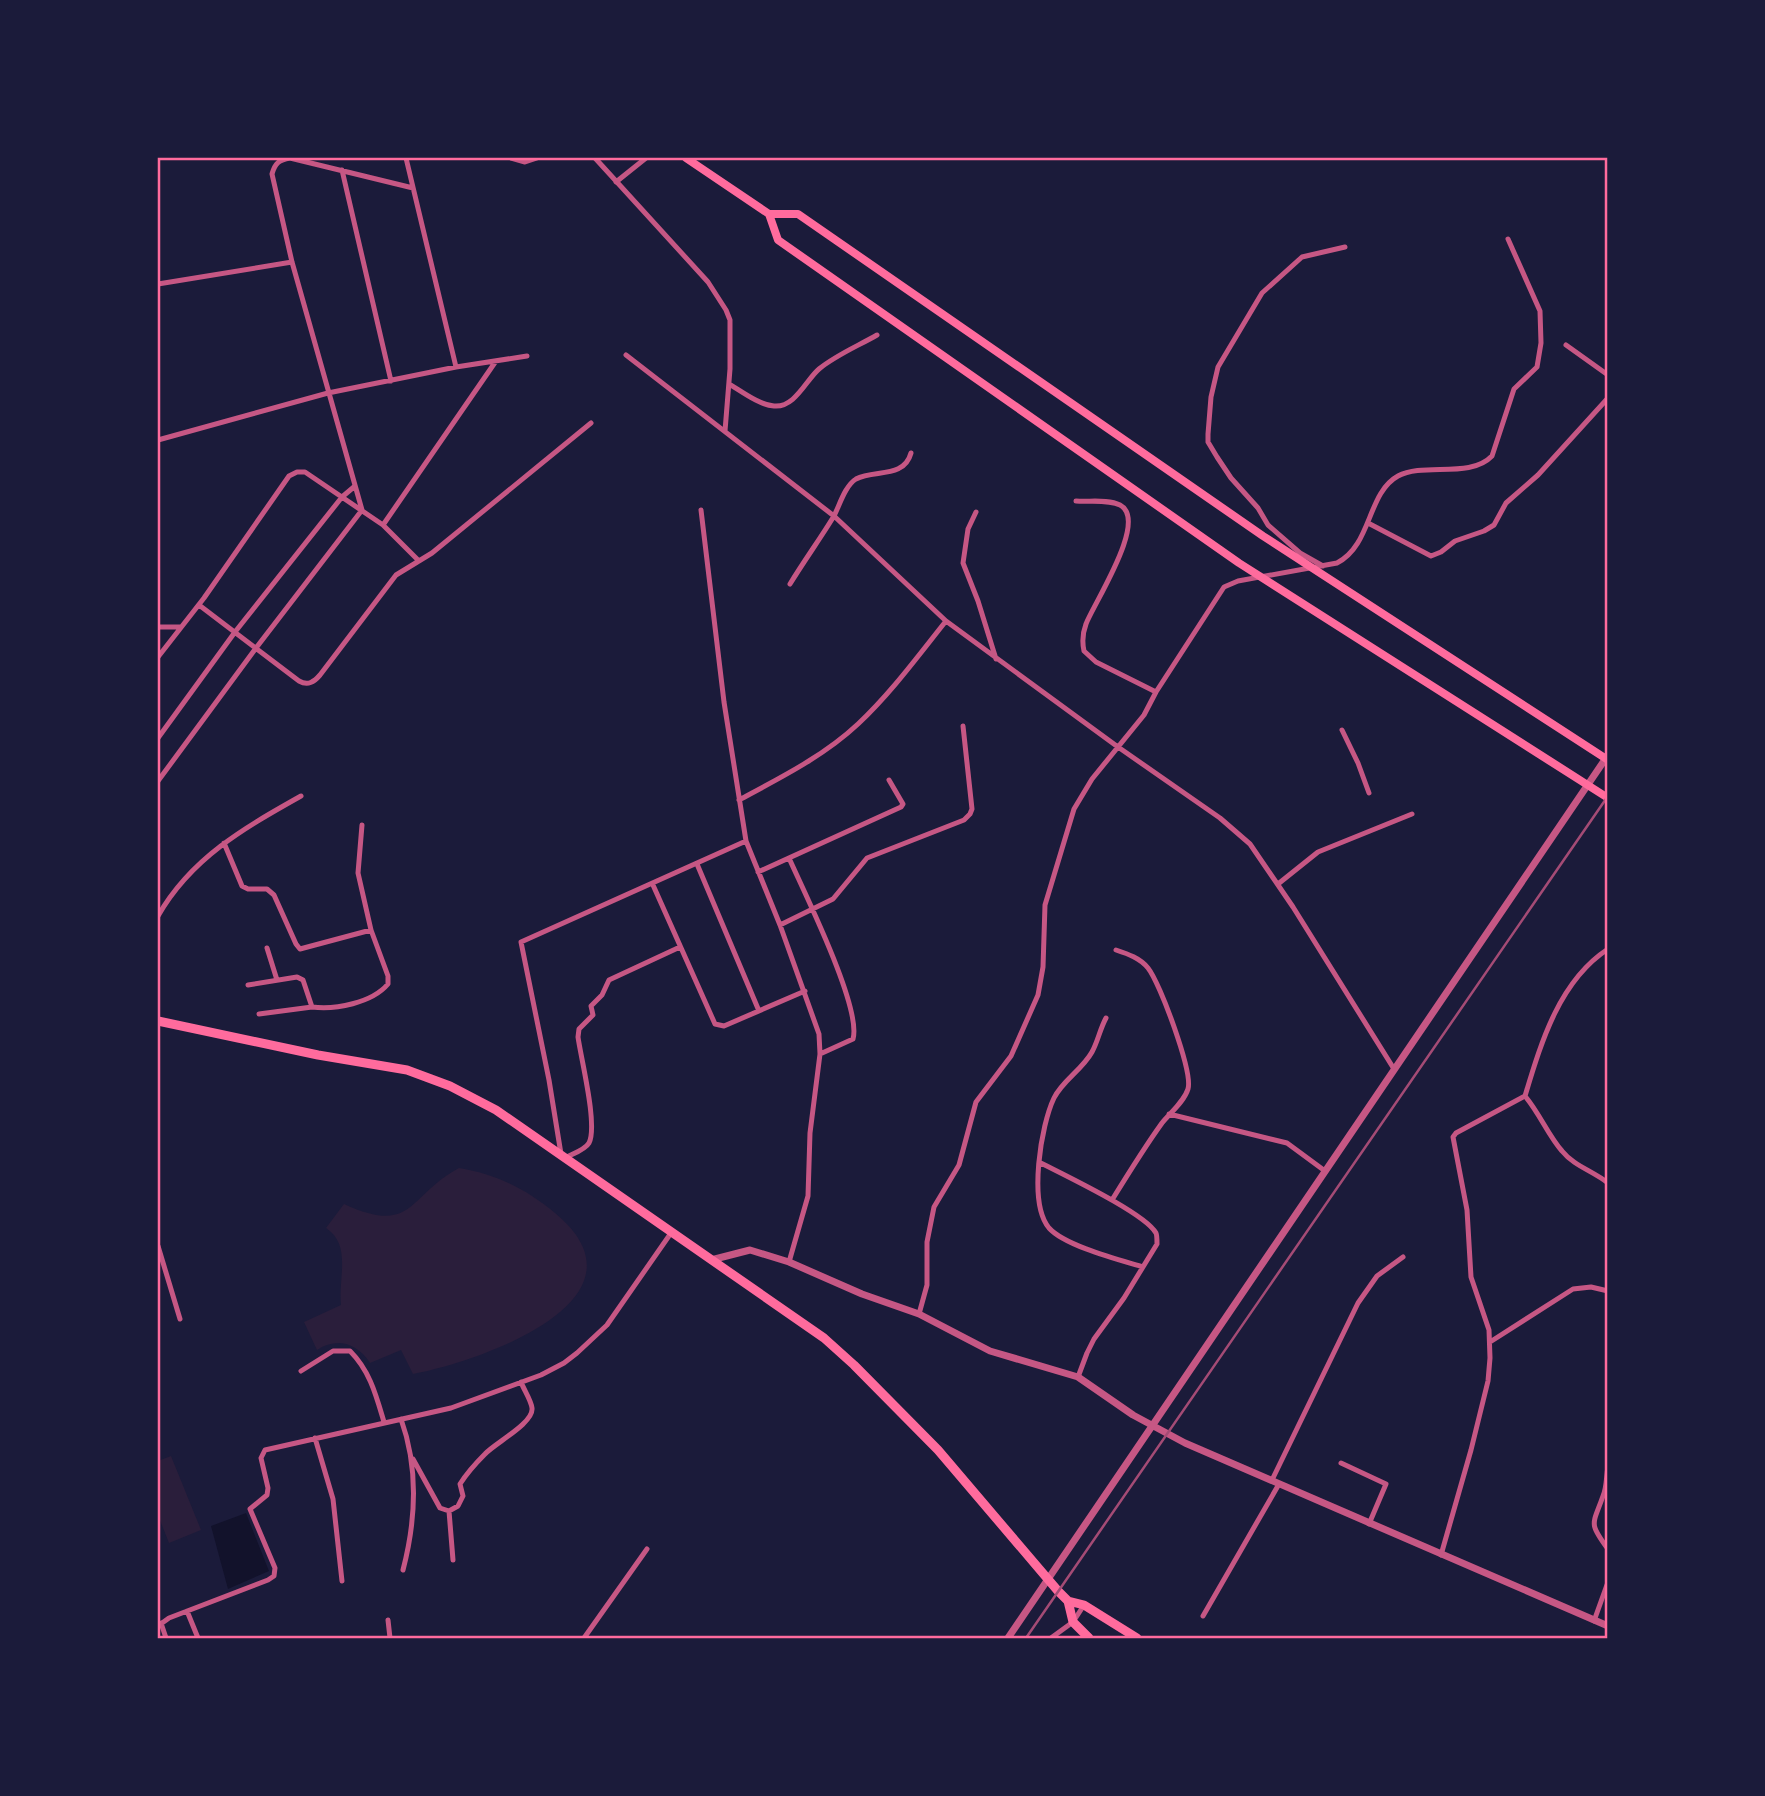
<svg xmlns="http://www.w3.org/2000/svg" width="1765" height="1796" font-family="Raleway,sans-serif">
  <rect width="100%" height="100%" fill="#1b1b3a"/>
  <path fill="#2a1e3b" d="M459 1168C496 1174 526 1189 555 1213 660 1300 477 1362 413 1374L401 1350 370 1363C357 1343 337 1337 317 1350L304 1322 341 1305C338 1278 352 1245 326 1228L344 1204C414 1236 407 1196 459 1168Z
    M171 1456 201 1530 169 1543 158 1515V1461Z"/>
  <path fill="#12122b" d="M246 1513 269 1571 228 1589 211 1526Z"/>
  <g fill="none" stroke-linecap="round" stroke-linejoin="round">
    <path stroke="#c65784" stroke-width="5" d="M406 158 456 367
      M511 158 525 162 537 158
      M595 158 708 282 726 310 730 320V369L725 431
      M342 170 391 381
      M616 182 646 158
      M158 284 292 262
      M1566 345 1608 375
      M626 355 834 516 946 621 1118 747 1220 818 1250 844 1293 907 1394 1069
      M729 384C741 391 759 405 774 406 795 408 806 380 819 369 836 355 858 346 877 335
      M158 440 328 393 456 367 527 356
      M1076 501C1090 502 1108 499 1120 505 1149 520 1094 603 1086 624 1083 632 1082 642 1084 651L1096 662 1156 692
      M362 510 292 262 272 174C275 163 279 160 290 158L413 188
      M701 510 724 702 746 841 780 925 819 1034 820 1054 810 1133 808 1196 789 1262
      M976 512 968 529 963 563 978 601 996 659
      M1368 523 1431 556 1441 552 1455 541 1484 531 1494 525 1506 503 1538 475 1608 398
      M383 525 496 361
      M1323 566 1300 553 1268 525 1258 508 1231 478 1217 457 1208 442V434L1211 397 1218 367 1262 293 1302 257 1345 247
      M790 584C804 561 820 539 834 516 840 504 845 486 856 479 874 469 904 479 911 453
      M199 605 299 681C308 686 314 682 320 675L396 575 432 553 591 423
      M158 627H181
      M158 657 204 598 289 476 297 472H305L383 525 419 561
      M1342 730 1358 763 1369 793
      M158 738 235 632 342 497 355 486
      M158 781 256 648 362 510
      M739 800C780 778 824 756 858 724 891 693 918 656 946 621
      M224 843 242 886 248 889H267L274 895 296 944 300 949 371 930
      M789 858C804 892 862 1008 853 1039L820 1054
      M697 864 759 1011
      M758 872 901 807 903 804 889 780
      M1278 884 1318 852 1412 814
      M653 885 715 1024 724 1026 805 991
      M158 916C191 858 244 828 301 796
      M780 925 833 899 867 858 964 820 970 814 972 809 963 726
      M267 948 277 980
      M248 985 297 977 303 980 312 1007C335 1010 372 1003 388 984V976L371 930 358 873 362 825
      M259 1014 312 1007
      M1106 1018C1100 1029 1098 1041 1092 1052 1082 1070 1063 1080 1054 1098 1041 1125 1028 1203 1049 1228 1065 1246 1120 1260 1143 1267
      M1525 1096C1540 1114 1548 1135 1562 1151 1574 1166 1593 1171 1608 1183
      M1169 1114 1287 1143 1325 1171
      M561 1154 549 1080 521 942 746 841
      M565 1158C572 1154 585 1150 589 1143 598 1125 581 1059 578 1037L579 1029 593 1015 591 1006 602 995 609 980 680 947
      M1039 1162C1062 1174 1145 1213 1156 1233 1157 1235 1157 1241 1157 1244L1124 1298 1094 1339 1087 1353 1078 1377
      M1112 1200C1128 1174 1144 1148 1162 1123 1170 1113 1184 1102 1188 1089 1193 1072 1160 983 1148 968 1140 958 1128 954 1116 950
      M158 1246 180 1319
      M919 1314 927 1285V1242L934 1207 959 1165 976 1102 1011 1056 1038 995 1043 967 1045 905 1074 809 1092 779 1144 715 1156 692 1224 587 1238 581 1337 563C1372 545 1367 493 1398 476 1424 462 1470 479 1492 456L1514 389 1537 367 1541 343 1540 311 1508 239
      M1490 1342 1573 1289 1591 1287 1608 1291
      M301 1371 333 1351H350C370 1371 376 1395 384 1422
      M401 1419C419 1469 416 1520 403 1570
      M315 1438 333 1499 342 1581
      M413 1459 440 1508 449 1511 458 1506 463 1496 460 1484C467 1473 476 1463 485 1454 495 1443 534 1423 532 1408 531 1400 524 1390 521 1382
      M1341 1463 1386 1484 1369 1524
      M1608 1467C1606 1477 1607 1487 1603 1496 1593 1525 1588 1522 1608 1549
      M1272 1480 1358 1303 1377 1276 1403 1257
      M449 1511 453 1560
      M1441 1555 1471 1450 1488 1381 1490 1358 1489 1330 1471 1277 1467 1210 1453 1137 1456 1133 1525 1096C1541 1043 1559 981 1608 949
      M187 1611 198 1638
      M1203 1616 1279 1484
      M388 1620 390 1638
      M1594 1621 1608 1582
      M161 1623 166 1638
      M158 1626 169 1618 268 1580 274 1576 275 1568 250 1509 267 1495 268 1488 261 1458 265 1450 451 1408 541 1375 564 1363 577 1353 607 1325 671 1233
      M584 1638 647 1549
      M1051 1638 1073 1622 1084 1605"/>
    <path stroke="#c65784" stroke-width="7" d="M711 1260 750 1250 789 1262 862 1294 919 1314 990 1351 1078 1377 1133 1415 1185 1443 1608 1626
      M1008 1638 1608 755"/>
    <path stroke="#ff6b9d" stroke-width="8" d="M686 158 769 214H798L1263 536 1608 760
      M769 214 778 240 1239 563 1608 798"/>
    <path stroke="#ff6b9d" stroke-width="9" d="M158 1021 318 1055 407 1070 450 1086 496 1110 824 1338 854 1365 938 1450 1058 1591 1068 1601 1084 1605 1137 1638
      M1068 1601 1073 1622 1089 1638"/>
    <path stroke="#a44b75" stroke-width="2.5" d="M1026 1638 1608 796"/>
  </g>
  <rect width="1765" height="1796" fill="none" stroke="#1b1b3a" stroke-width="318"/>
  <rect x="159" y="159" width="1447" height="1478" fill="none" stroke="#ff6b9d" stroke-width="2.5"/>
</svg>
